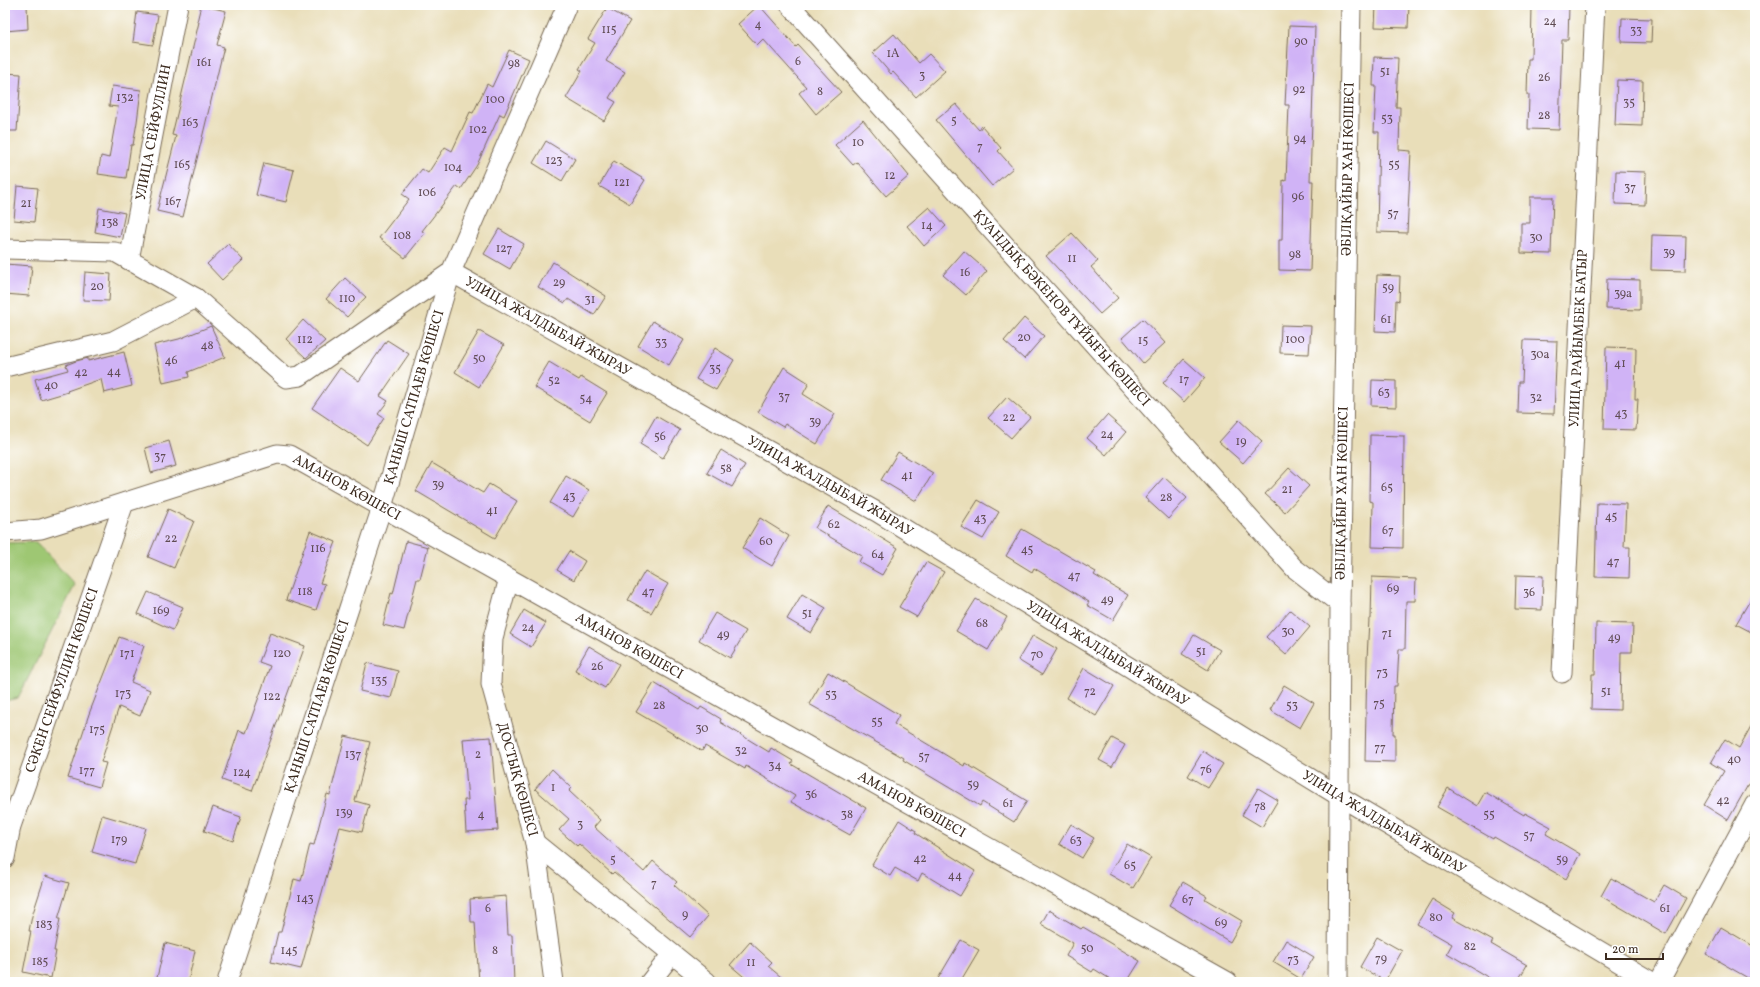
<svg xmlns="http://www.w3.org/2000/svg" width="1760" height="987" font-family="Vollkorn,serif">
  <rect width="100%" height="100%" fill="#fff"/>
  <filter id="ink" filterUnits="userSpaceOnUse"><feTurbulence type="fractalNoise" baseFrequency=".025" numOctaves="2"/><feDisplacementMap in="SourceGraphic" scale="8" xChannelSelector="R" yChannelSelector="G"/><feConvolveMatrix kernelMatrix="1 2 1 2 8 2 1 2 1" color-interpolation-filters="sRGB"/></filter>
  <filter id="wash" filterUnits="userSpaceOnUse"><feTurbulence type="fractalNoise" baseFrequency=".012" numOctaves="4" result="noise"/><feDisplacementMap in="SourceGraphic" scale="16" xChannelSelector="R" yChannelSelector="G"/><feGaussianBlur stdDeviation="0.9" result="paint"/><feColorMatrix in="noise" values="0 0 0 0 0 0 0 0 0 0 0 0 0 0 0 0 0 1.4 0 .05"/><feComposite in="paint" operator="in"/></filter>
  <g filter="url(#wash)">
    <rect width="100%" height="100%" fill="#e9deb9"/>
    <path fill="#9ec773" stroke="#6c7848" d="M36 542 75 585 18 698 5 701V543Z"/>
    <g id="blocks">
      <path fill="#d0b3f6" d="M5 5H27L28 29 5 31Z
        M201 5 226 11 217 45 224 47 183 217 157 211 176 136 172 135 199 22H197Z
        M759 5 796 47 798 45 841 92 816 114 799 93 806 87 763 39 757 45 738 24Z
        M1376 5H1409L1408 28 1375 27Z
        M1532 5 1569 6 1568 40H1562L1559 130 1528 129 1529 95H1527L1528 59H1531Z
        M607 8 630 21 606 61 625 72 609 98 616 102 604 121 566 98 582 71 579 69 595 43 588 39Z
        M137 12 158 15 153 45 133 42Z
        M1622 18 1652 19 1651 43 1621 42Z
        M1289 26 1315 27 1310 181H1313L1310 271 1279 270V240H1282L1283 180 1286 181 1289 105H1285Z
        M894 34 919 63 929 54 945 71 916 97 893 72 891 74 873 53Z
        M509 50 529 59 504 116 500 114 477 165 461 189 457 186 422 231 425 233 405 258 379 238 409 199 402 194 422 169 428 173 445 147 452 151 470 112 473 113 487 84 492 87Z
        M1374 57 1398 58 1396 107H1400L1399 150 1411 151 1407 233 1377 232 1379 132H1374L1376 86H1373Z
        M5 73 21 74 17 131H5Z
        M1617 80 1643 81 1642 126 1615 125Z
        M112 86 141 90 137 122 133 145H131L126 178 98 174 101 156 109 158 118 107 109 106Z
        M956 104 979 130 982 126 1001 148 998 151 1013 168 992 186 936 120Z
        M863 120 909 176 886 196 857 162 853 165 835 145Z
        M546 141 575 159 562 181 533 163Z
        M614 161 645 180 630 204 599 186Z
        M264 163 294 170 286 202 256 195Z
        M1616 171 1646 172 1645 205 1615 204Z
        M17 186 38 188 34 222 14 220Z
        M1530 197H1553L1551 254 1521 253V223H1530Z
        M929 207 946 226 924 246 907 226Z
        M99 208 125 213 120 237 95 232Z
        M499 229 524 244 510 269 484 254Z
        M1072 233 1098 261 1091 267 1118 298 1100 314 1046 256Z
        M1652 235 1686 236 1685 271 1651 270Z
        M228 244 243 260 222 280 207 264Z
        M964 251 987 271 966 295 943 275Z
        M553 262 606 296 594 315 568 299 565 303 538 287Z
        M5 264 32 266 29 296 5 294Z
        M85 272 111 274 109 301 83 300Z
        M1377 275 1400 276 1399 301 1396 300 1395 332 1375 331Z
        M345 278 366 297 347 317 326 299Z
        M1607 279 1640 280V310L1606 309Z
        M1024 318 1044 336 1024 359 1004 341Z
        M1143 319 1165 343 1143 363 1122 338Z
        M303 320 325 341 306 358 286 339Z
        M653 321 684 340 669 365 638 346Z
        M1281 325 1311 326 1309 354 1280 353Z
        M211 326 225 357 188 372 189 377 163 383 154 345 179 339Z
        M479 331 504 345 479 387 455 372Z
        M387 340 409 354 380 396 388 401 378 414 384 418 367 445 312 408 340 368 359 381Z
        M1524 340 1557 341 1554 414 1518 413 1519 382H1522Z
        M1606 347 1636 348 1635 399H1638L1636 430 1604 429Z
        M715 348 734 360 716 390 696 379Z
        M124 352 132 386 104 393 101 379 67 391 68 392 41 400 35 379 68 370 66 365 76 361 88 358V361Z
        M1184 359 1205 378 1184 402 1163 383Z
        M549 362 579 380 581 377 607 393 590 421 534 387Z
        M784 367 809 383 803 394 835 414 817 444 785 424 783 427 758 412Z
        M1372 380 1396 381V407L1371 406Z
        M1007 397 1030 417 1011 438 988 418Z
        M1107 415 1126 432 1106 455 1087 438Z
        M656 416 680 430 663 458 640 444Z
        M1239 420 1262 441 1243 463 1219 442Z
        M1370 435 1404 436 1403 548 1372 547 1373 502 1369 501Z
        M169 441 176 466 151 473 145 448Z
        M721 450 745 465 732 487 707 473Z
        M898 452 933 473 916 501 881 480Z
        M432 463 483 493 489 484 517 501 495 538 416 491Z
        M1289 468 1309 486 1285 512 1265 494Z
        M566 476 589 490 573 517 550 503Z
        M1164 477 1187 498 1168 519 1145 498Z
        M978 500 999 512 983 539 961 527Z
        M1597 503 1626 504 1624 547H1630L1629 578 1595 577Z
        M828 506 898 548 882 575 859 562 862 556 815 528Z
        M168 509 194 521 174 568 148 557Z
        M760 518 789 536 772 566 742 548Z
        M1022 529 1096 572 1094 575 1128 595 1113 620 1087 605 1089 602 1034 568 1032 572 1006 556Z
        M310 531 336 542 320 583 325 584 316 610 286 600Z
        M406 541 428 547 420 579H417L404 630 383 625 391 593 393 594Z
        M569 551 585 561 574 580 557 570Z
        M926 562 944 572 917 617 899 607Z
        M645 571 668 584 651 613 628 600Z
        M1516 575 1543 576 1542 610 1515 609Z
        M1372 577 1416 579 1415 601H1406L1405 649H1399L1397 686H1394L1393 734H1395V762L1365 761 1367 659 1369 619H1371Z
        M148 592 183 607 173 630 138 614Z
        M1755 592V634L1736 624Z
        M802 594 826 608 811 633 787 619Z
        M976 599 1007 617 988 650 956 631Z
        M524 610 546 623 531 647 510 634Z
        M1290 610 1310 627 1286 655 1266 637Z
        M715 613 746 631 730 658 699 640Z
        M1596 623 1633 624 1632 652H1621L1620 710 1591 709 1592 674H1595Z
        M270 633 305 646 252 791 222 780 239 730 246 733 270 666 259 662Z
        M1033 635 1057 649 1042 675 1018 660Z
        M1194 635 1220 650 1208 670 1182 654Z
        M119 637 144 646 131 682 150 690 140 716 119 707 101 762 106 763 99 787 68 778 89 714Z
        M589 646 619 664 605 688 575 670Z
        M367 663 398 671 391 698 360 691Z
        M1084 668 1114 686 1096 716 1067 698Z
        M828 672 899 715 894 724 964 766 965 763 1027 801 1014 822 982 802 980 806 903 760 904 758 809 704Z
        M654 683 699 710 701 707 721 719 720 722 769 752 771 748 793 761 791 764 866 808 850 835 791 802 795 796 746 766 745 769 705 746 702 751 636 712Z
        M1284 685 1314 703 1300 728 1270 710Z
        M1755 719V776L1749 785H1748L1728 820 1704 805 1724 771 1711 763 1725 739 1739 748Z
        M345 736 370 742 355 801 369 805 362 832 340 827 301 969 271 962 278 932H281L294 879 301 881 310 844 314 845 327 794 330 795Z
        M491 737 498 830 466 832 464 800H468L463 739Z
        M1112 738 1125 745 1112 767 1099 760Z
        M1203 751 1223 764 1208 788 1188 776Z
        M552 769 572 788 569 791 600 820 594 827 644 872 653 861 677 882 674 885 708 916 690 937 614 872 612 874 579 844 577 846 559 830 569 819 535 789Z
        M1258 788 1278 800 1262 827 1242 815Z
        M1448 788 1477 806 1485 792 1524 815 1525 813 1551 827 1546 834 1580 854 1566 879 1494 837 1493 839 1437 807Z
        M213 807 241 817 233 841 204 831Z
        M102 815 146 828 135 864 92 852Z
        M899 820 916 831 915 833 975 871 960 896 922 873 918 881 895 868 890 876 872 865Z
        M1071 824 1094 838 1082 858 1059 844Z
        M1127 844 1151 858 1133 888 1109 874Z
        M45 876 69 883 58 919H60L54 951H56L51 978 23 972 31 931H29L32 916Z
        M1611 878 1654 902 1664 885 1686 898 1666 934 1601 896Z
        M1183 882 1207 896 1205 899 1242 921 1230 942 1169 905Z
        M506 896 508 935H512L514 982H479L475 922H471L470 899Z
        M1432 899 1455 913 1452 918 1493 941 1491 944 1527 965 1517 982H1496L1447 953 1452 944 1417 924Z
        M1049 910 1081 929 1083 927 1140 961 1127 982H1115L1094 969 1092 972 1066 956 1073 943 1041 924Z
        M1721 927 1755 947V982L1706 954Z
        M1377 937 1402 951 1385 981 1360 967Z
        M961 940 979 950 960 982H936Z
        M1286 940 1314 957 1301 979 1273 962Z
        M750 942 772 962 768 966 787 982H750L730 965Z
        M165 943 195 951 188 982H156Z"/>
    </g>
  </g>
  <g filter="url(#ink)">
    <use href="#blocks" fill-opacity="0" stroke="#786954" stroke-width="1"/>
    <g fill="none" stroke-linecap="round" stroke-linejoin="round">
      <defs>
        <g id="minor">
          <path id="s1" d="M790 5 1294 568 1340 604"/>
          <path d="M5 249 115 252 196 298"/>
          <path id="s2" d="M129 260 178 5"/>
          <path id="s3" d="M5 367 113 341 196 298 286 378 300 376 451 272 877 512 1339 796 1652 982"/>
          <path id="s4" d="M5 532 41 529 277 454 289 455 1228 982"/>
          <path id="s5" d="M509 578 493 638 491 684 535 843 554 982"/>
          <path id="s6" d="M1562 673 1595 5"/>
          <path d="M535 843 707 982"/>
          <path id="s7" d="M5 858 11 826 124 503"/>
          <path id="s8" d="M227 982 382 507 451 272 567 5"/>
          <path d="M650 982 672 954"/>
          <path id="s9" d="M1338 982 1340 604 1351 5"/>
          <path d="M1659 982 1755 804"/>
        </g>
      </defs>
      <use href="#minor" stroke="#786954" stroke-width="21"/>
      <use href="#minor" stroke="#fff" stroke-width="19"/>
    </g>
  </g>
  <g text-anchor="middle" dominant-baseline="central" stroke-width="3" stroke-linejoin="round" paint-order="stroke">
    <g font-size="12" fill="#604c54">
      <text x="1550" y="22">24</text>
      <text x="758" y="25">4</text>
      <text x="609" y="30">115</text>
      <text x="1636" y="31">33</text>
      <text x="1301" y="42">90</text>
      <text x="893" y="54">1А</text>
      <text x="798" y="62">6</text>
      <text x="204" y="63">161</text>
      <text x="514" y="64">98</text>
      <text x="1385" y="72">51</text>
      <text x="922" y="76">3</text>
      <text x="1544" y="78">26</text>
      <text x="1299" y="90">92</text>
      <text x="820" y="92">8</text>
      <text x="125" y="98">132</text>
      <text x="495" y="100">100</text>
      <text x="1629" y="103">35</text>
      <text x="1544" y="116">28</text>
      <text x="1387" y="119">53</text>
      <text x="954" y="121">5</text>
      <text x="190" y="123">163</text>
      <text x="478" y="130">102</text>
      <text x="1300" y="139">94</text>
      <text x="858" y="143">10</text>
      <text x="980" y="147">7</text>
      <text x="554" y="161">123</text>
      <text x="182" y="165">165</text>
      <text x="1394" y="165">55</text>
      <text x="453" y="168">104</text>
      <text x="890" y="176">12</text>
      <text x="622" y="183">121</text>
      <text x="1630" y="188">37</text>
      <text x="427" y="193">106</text>
      <text x="1298" y="197">96</text>
      <text x="173" y="202">167</text>
      <text x="26" y="204">21</text>
      <text x="1393" y="214">57</text>
      <text x="110" y="223">138</text>
      <text x="927" y="226">14</text>
      <text x="402" y="236">108</text>
      <text x="1536" y="238">30</text>
      <text x="504" y="249">127</text>
      <text x="1669" y="253">39</text>
      <text x="1295" y="255">98</text>
      <text x="1072" y="259">11</text>
      <text x="965" y="273">16</text>
      <text x="559" y="283">29</text>
      <text x="97" y="287">20</text>
      <text x="1388" y="288">59</text>
      <text x="1623" y="294">39а</text>
      <text x="347" y="299">110</text>
      <text x="590" y="300">31</text>
      <text x="1386" y="320">61</text>
      <text x="1024" y="338">20</text>
      <text x="305" y="340">112</text>
      <text x="1295" y="340">100</text>
      <text x="1143" y="341">15</text>
      <text x="661" y="343">33</text>
      <text x="207" y="346">48</text>
      <text x="1540" y="355">30а</text>
      <text x="479" y="359">50</text>
      <text x="171" y="361">46</text>
      <text x="1620" y="364">41</text>
      <text x="715" y="369">35</text>
      <text x="114" y="372">44</text>
      <text x="81" y="373">42</text>
      <text x="1184" y="380">17</text>
      <text x="554" y="381">52</text>
      <text x="51" y="386">40</text>
      <text x="1384" y="393">63</text>
      <text x="784" y="397">37</text>
      <text x="1536" y="398">32</text>
      <text x="586" y="399">54</text>
      <text x="1621" y="414">43</text>
      <text x="1009" y="418">22</text>
      <text x="815" y="422">39</text>
      <text x="1107" y="435">24</text>
      <text x="660" y="437">56</text>
      <text x="1241" y="442">19</text>
      <text x="160" y="457">37</text>
      <text x="726" y="469">58</text>
      <text x="907" y="476">41</text>
      <text x="438" y="485">39</text>
      <text x="1387" y="488">65</text>
      <text x="1287" y="490">21</text>
      <text x="569" y="497">43</text>
      <text x="1166" y="498">28</text>
      <text x="492" y="511">41</text>
      <text x="1611" y="517">45</text>
      <text x="980" y="519">43</text>
      <text x="834" y="525">62</text>
      <text x="1388" y="531">67</text>
      <text x="171" y="539">22</text>
      <text x="766" y="542">60</text>
      <text x="318" y="549">116</text>
      <text x="1027" y="550">45</text>
      <text x="878" y="555">64</text>
      <text x="1613" y="562">47</text>
      <text x="1074" y="576">47</text>
      <text x="1393" y="589">69</text>
      <text x="305" y="592">118</text>
      <text x="648" y="592">47</text>
      <text x="1529" y="593">36</text>
      <text x="1107" y="600">49</text>
      <text x="161" y="611">169</text>
      <text x="807" y="614">51</text>
      <text x="982" y="624">68</text>
      <text x="528" y="628">24</text>
      <text x="1288" y="632">30</text>
      <text x="1387" y="634">71</text>
      <text x="723" y="635">49</text>
      <text x="1614" y="638">49</text>
      <text x="1201" y="652">51</text>
      <text x="127" y="654">171</text>
      <text x="282" y="654">120</text>
      <text x="1037" y="655">70</text>
      <text x="597" y="667">26</text>
      <text x="1382" y="673">73</text>
      <text x="379" y="681">135</text>
      <text x="1090" y="692">72</text>
      <text x="1606" y="692">51</text>
      <text x="123" y="694">173</text>
      <text x="831" y="695">53</text>
      <text x="272" y="697">122</text>
      <text x="1379" y="704">75</text>
      <text x="659" y="706">28</text>
      <text x="1292" y="706">53</text>
      <text x="877" y="722">55</text>
      <text x="702" y="729">30</text>
      <text x="97" y="730">175</text>
      <text x="1380" y="748">77</text>
      <text x="741" y="751">32</text>
      <text x="353" y="755">137</text>
      <text x="478" y="755">2</text>
      <text x="924" y="757">57</text>
      <text x="1734" y="760">40</text>
      <text x="775" y="766">34</text>
      <text x="1206" y="770">76</text>
      <text x="87" y="771">177</text>
      <text x="242" y="773">124</text>
      <text x="973" y="785">59</text>
      <text x="553" y="788">1</text>
      <text x="811" y="795">36</text>
      <text x="1723" y="801">42</text>
      <text x="1008" y="804">61</text>
      <text x="1260" y="807">78</text>
      <text x="344" y="813">139</text>
      <text x="481" y="815">4</text>
      <text x="847" y="815">38</text>
      <text x="1489" y="815">55</text>
      <text x="580" y="825">3</text>
      <text x="1529" y="836">57</text>
      <text x="119" y="840">179</text>
      <text x="1076" y="841">63</text>
      <text x="920" y="859">42</text>
      <text x="613" y="860">5</text>
      <text x="1562" y="860">59</text>
      <text x="1130" y="866">65</text>
      <text x="955" y="876">44</text>
      <text x="654" y="884">7</text>
      <text x="305" y="899">143</text>
      <text x="1188" y="900">67</text>
      <text x="488" y="909">6</text>
      <text x="1665" y="909">61</text>
      <text x="685" y="915">9</text>
      <text x="1436" y="918">80</text>
      <text x="1221" y="923">69</text>
      <text x="44" y="925">183</text>
      <text x="1470" y="947">82</text>
      <text x="1087" y="949">50</text>
      <text x="289" y="951">145</text>
      <text x="495" y="951">8</text>
      <text x="1381" y="959">79</text>
      <text x="1293" y="960">73</text>
      <text x="40" y="962">185</text>
      <text x="751" y="963">11</text>
    </g>
    <g font-size="14" fill="#3b2a1e" stroke="#fff">
      <text stroke="none"><textPath href="#s2" startOffset="130">УЛИЦА СЕЙФУЛЛИН</textPath></text>
      <text stroke="none"><textPath href="#s9" startOffset="813">ӘБІЛҚАЙЫР ХАН КӨШЕСІ</textPath></text>
      <text stroke="none"><textPath href="#s1" startOffset="407">ҚУАНДЫҚ БӘКЕНОВ ТҰЙЫҒЫ КӨШЕСІ</textPath></text>
      <text stroke="none"><textPath href="#s3" startOffset="634">УЛИЦА ЖАЛДЫБАЙ ЖЫРАУ</textPath></text>
      <text stroke="none"><textPath href="#s6" startOffset="335">УЛИЦА РАЙЫМБЕК БАТЫР</textPath></text>
      <text stroke="none"><textPath href="#s8" startOffset="614">ҚАНЫШ САТПАЕВ КӨШЕСІ</textPath></text>
      <text stroke="none"><textPath href="#s3" startOffset="958">УЛИЦА ЖАЛДЫБАЙ ЖЫРАУ</textPath></text>
      <text stroke="none"><textPath href="#s4" startOffset="362">АМАНОВ КӨШЕСІ</textPath></text>
      <text stroke="none"><textPath href="#s9" startOffset="489">ӘБІЛҚАЙЫР ХАН КӨШЕСІ</textPath></text>
      <text stroke="none"><textPath href="#s4" startOffset="686">АМАНОВ КӨШЕСІ</textPath></text>
      <text stroke="none"><textPath href="#s3" startOffset="1282">УЛИЦА ЖАЛДЫБАЙ ЖЫРАУ</textPath></text>
      <text stroke="none"><textPath href="#s7" startOffset="187">СӘКЕН СЕЙФУЛЛИН КӨШЕСІ</textPath></text>
      <text stroke="none"><textPath href="#s8" startOffset="290">ҚАНЫШ САТПАЕВ КӨШЕСІ</textPath></text>
      <text stroke="none"><textPath href="#s5" startOffset="207">ДОСТЫҚ КӨШЕСІ</textPath></text>
      <text stroke="none"><textPath href="#s4" startOffset="1010">АМАНОВ КӨШЕСІ</textPath></text>
      <text stroke="none"><textPath href="#s3" startOffset="1606">УЛИЦА ЖАЛДЫБАЙ ЖЫРАУ</textPath></text>
    </g>
  </g>
  <rect width="1760" height="987" fill="none" stroke="#fff" stroke-width="20"/>
  <path d="M1606 953v6h57v-6" fill="none" stroke="#3b2a1e" stroke-width="2"/>
  <text x="1612" y="953" font-size="12" fill="#3b2a1e" stroke="#ffffff" stroke-width="3" paint-order="stroke">20 m</text>
</svg>
